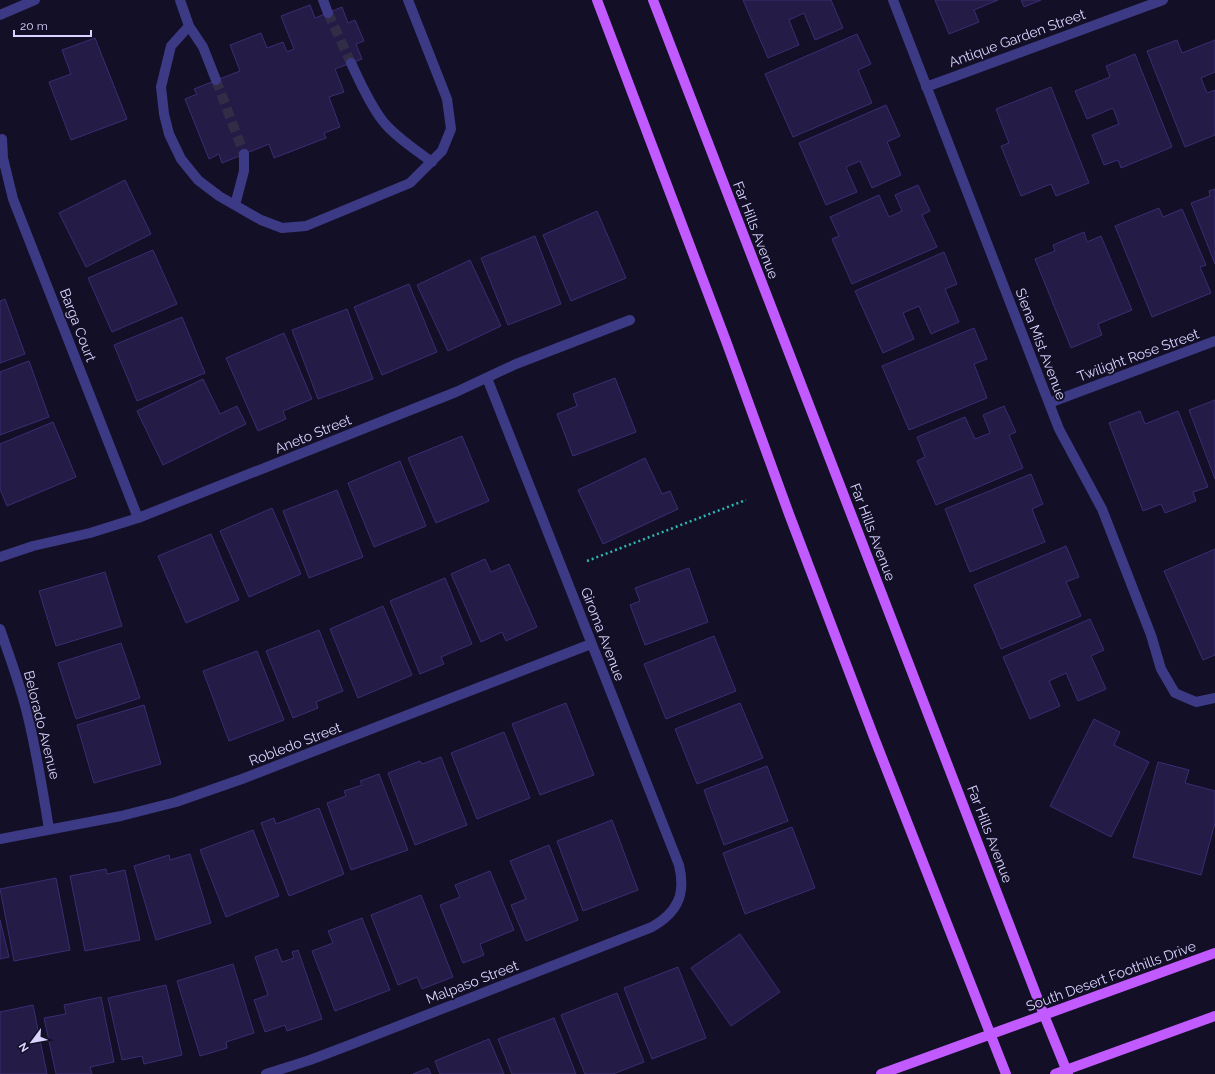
<svg xmlns="http://www.w3.org/2000/svg" width="1215" height="1074" font-family="Raleway,sans-serif">
  <rect width="100%" height="100%" fill="#130f26"/>
  <path fill="#241b47" stroke="#3b2d73" d="M743 0H831L843 28 815 40 804 13 789 20 799 45 768 58Z
    M935 0H998L974 10 979 22 949 34Z
    M1021 0H1041L1024 7Z
    M310 5 315 18 342 7 348 23 355 20 364 41 356 44 362 59 335 69 344 92 329 97 340 127 324 133 326 138 274 158 269 144 222 163 219 154 209 159 185 99 197 94 194 89 240 71 230 45 261 33 267 48 283 42 287 52 294 49 281 16Z
    M857 34 871 64 858 70 872 103 793 137 765 74Z
    M95 38 127 119 71 140 49 82 71 74 62 50Z
    M1177 40 1182 53 1215 40V72L1201 78 1207 93 1215 90V135L1185 147 1147 51Z
    M1135 54 1172 147 1121 168 1118 160 1104 165 1092 135 1119 124 1113 108 1087 119 1075 91 1110 77 1106 66Z
    M1051 87 1089 183 1056 196 1051 184 1021 196 1001 146 1009 143 996 109Z
    M886 105 900 136 887 142 901 175 872 188 860 161 846 167 857 192 826 205 799 143Z
    M125 180 151 234 86 267 59 213Z
    M918 185 930 211 922 215 937 247 852 284 832 239 839 236 830 217 879 195 889 217 902 211 895 195Z
    M1215 189V264L1191 203 1210 196 1209 191Z
    M1159 208 1163 217 1182 209 1206 265 1200 267 1211 293 1152 317 1115 226Z
    M597 211 626 278 571 301 543 235Z
    M1084 232 1087 242 1101 236 1132 310 1098 324 1102 335 1071 348 1035 259 1055 251 1053 245Z
    M535 236 561 304 508 325 481 258Z
    M153 250 177 304 112 332 88 278Z
    M944 252 957 284 945 289 959 322 931 334 919 306 903 313 914 339 883 353 855 291Z
    M470 260 501 326 448 351 417 285Z
    M409 284 437 352 382 375 354 307Z
    M5 299 25 354 0 363V301Z
    M347 309 373 379 318 399 292 330Z
    M182 317 205 373 137 401 114 345Z
    M974 328 987 359 974 364 987 398 909 430 882 366Z
    M284 333 312 399 283 411 286 419 258 431 226 358Z
    M29 361 49 417 0 435V372Z
    M615 378 636 432 573 456 557 414 577 406 573 394Z
    M203 379 220 414 237 406 246 424 163 465 137 411Z
    M1215 400V479L1189 410Z
    M1004 406 1016 432 1009 435 1023 468 936 505 917 461 925 457 917 437 965 417 975 439 990 433 983 415Z
    M1140 411 1145 424 1178 411 1208 487 1193 492 1196 501 1165 513 1161 504 1143 511 1109 423Z
    M53 422 76 477 7 506 0 489V444Z
    M462 436 489 501 436 523 408 458Z
    M645 458 662 494 670 491 678 509 603 544 578 490Z
    M400 461 426 526 374 547 348 483Z
    M1031 474 1043 504 1032 509 1045 542 970 572 945 509Z
    M337 490 363 557 309 578 283 511Z
    M272 508 301 574 249 597 220 531Z
    M211 534 239 600 186 623 158 556Z
    M1066 546 1079 577 1066 582 1081 616 1001 649 974 585Z
    M1215 549V655L1203 660 1164 571Z
    M485 559 491 572 509 564 537 627 506 641 502 632 481 642 451 574Z
    M689 568 708 622 645 645 630 605 640 601 635 588Z
    M105 572 122 626 56 646 39 591Z
    M445 578 472 644 441 657 444 664 420 674 390 601Z
    M383 606 412 675 358 698 330 629Z
    M1090 619 1104 650 1091 656 1106 689 1078 701 1066 673 1049 681 1060 706 1030 719 1003 657Z
    M319 630 343 691 316 702 318 708 293 718 266 651Z
    M714 636 736 691 666 719 644 664Z
    M121 643 140 698 76 719 58 663Z
    M257 651 284 720 229 741 203 671Z
    M566 703 594 775 540 795 512 724Z
    M740 703 763 758 697 784 675 729Z
    M144 705 161 764 94 783 77 725Z
    M1094 719 1120 732 1114 745 1149 762 1111 837 1050 806Z
    M504 732 530 798 477 819 451 753Z
    M441 757 467 825 415 845 388 773 420 761 422 764Z
    M1158 762 1189 770 1185 783 1215 791V823L1201 875 1133 857Z
    M767 766 788 821 724 845 704 790Z
    M379 774 408 850 351 870 327 803 346 796 344 791 362 785 360 781Z
    M319 808 344 874 289 896 261 823 274 818 276 824Z
    M612 820 638 890 583 911 557 841Z
    M792 827 815 888 745 914 723 853Z
    M253 830 279 896 226 917 200 850Z
    M549 845 578 920 526 941 511 905 526 899 510 861Z
    M190 854 211 923 156 940 134 866 169 855 170 860Z
    M106 869 107 874 125 870 140 940 85 951 70 876Z
    M490 871 514 930 480 944 484 955 463 963 440 905 460 897 455 885Z
    M56 878 70 950 14 961 0 889Z
    M421 895 453 977 422 989 417 977 398 985 371 915Z
    M362 918 390 990 335 1011 312 951 333 943 328 931Z
    M0 920 9 957 0 959Z
    M740 934 780 992 731 1026 691 968Z
    M277 949 282 962 294 958 292 952 298 950 322 1019 287 1031 285 1025 265 1032 254 1000 268 995 255 957Z
    M233 964 254 1033 226 1042 227 1048 200 1056 177 981Z
    M678 967 706 1038 652 1059 624 988Z
    M166 985 182 1055 144 1064 142 1056 122 1060 108 998Z
    M617 993 644 1062 613 1074H585L561 1015Z
    M101 997 114 1062 90 1067 92 1074H56L44 1018 66 1014 64 1005Z
    M33 1005 47 1074H0V1012Z
    M554 1018 576 1074H512L498 1039Z
    M489 1039 504 1074H440L435 1061Z
    M428 1068 431 1074H413Z"/>
  <g fill="none" stroke-linecap="round" stroke-linejoin="round">
    <path stroke="#312d47" stroke-width="10" stroke-dasharray="10 5" stroke-linecap="butt" d="M328 13 351 63
      M216 80 244 154"/>
    <path stroke="#2fb8b0" stroke-width="2.5" stroke-dasharray="2 3" stroke-linecap="butt" d="M587 561 746 500"/>
    <path stroke="#3d3a85" stroke-width="10" d="M180 0 189 26 171 46 161 87 164 114 169 134 181 159 198 180 219 196 261 220 282 228 306 226 410 183 442 151 451 129 447 99 408 0
      M323 0 328 13
      M893 0 1059 429 1102 509 1151 635 1161 669 1175 693 1196 702 1215 698
      M0 15 35 0
      M189 26 203 47 216 80
      M351 63C360 82 369 103 382 120 393 135 417 151 432 162
      M926 87 1163 0
      M2 139 3 158 13 199 138 518
      M235 205 244 171V154
      M1049 403 1215 341
      M0 557 33 546 90 533 138 518 456 392 516 364 630 320
      M0 629C10 658 21 687 28 717 37 754 43 792 49 829
      M0 839 121 816 176 802 242 779 591 644
      M266 1074 310 1060 347 1046 652 927C678 912 686 894 679 865L487 378"/>
    <path stroke="#c25bff" stroke-width="10" d="M597 0 726 341 789 514 875 740 1006 1074
      M653 0 1044 1015 1068 1074
      M881 1074 1215 953
      M1055 1074 1215 1016"/>
  </g>
  <g text-anchor="middle" dominant-baseline="central" stroke-width="4" stroke-linejoin="round" paint-order="stroke">
    <g font-size="14" fill="#d9d4ff" stroke="#130f26">
      <text transform="translate(1017 38) rotate(-20)">Antique Garden Street</text>
      <text transform="translate(756 230) rotate(69)">Far Hills Avenue</text>
      <text transform="translate(78 325) rotate(69)">Barga Court</text>
      <text transform="translate(1041 344) rotate(69)">Siena Mist Avenue</text>
      <text transform="translate(1138 355) rotate(-20)">Twilight Rose Street</text>
      <text transform="translate(313 434) rotate(-22)">Aneto Street</text>
      <text transform="translate(873 532) rotate(69)">Far Hills Avenue</text>
      <text transform="translate(603 634) rotate(69)">Giroma Avenue</text>
      <text transform="translate(42 725) rotate(76)">Belorado Avenue</text>
      <text transform="translate(295 744) rotate(-21)">Robledo Street</text>
      <text transform="translate(990 834) rotate(69)">Far Hills Avenue</text>
      <text transform="translate(1111 976) rotate(-20)">South Desert Foothills Drive</text>
      <text transform="translate(472 982) rotate(-21)">Malpaso Street</text>
    </g>
  </g>
  <g transform="translate(32 1042) rotate(238)" stroke="#130f26" stroke-width="3" paint-order="stroke">
  <path d="M0-3L7 15L0 10L-7 15Z" fill="#d9d4ff"/>
  <text y="-6" font-size="11" font-weight="bold" text-anchor="middle" fill="#d9d4ff">N</text>
  </g>
  <path d="M14 30v6h77v-6" fill="none" stroke="#d9d4ff" stroke-width="2"/>
  <text x="20" y="30" font-size="12" fill="#d9d4ff" stroke="#130f26" stroke-width="3" paint-order="stroke">20 m</text>
</svg>
